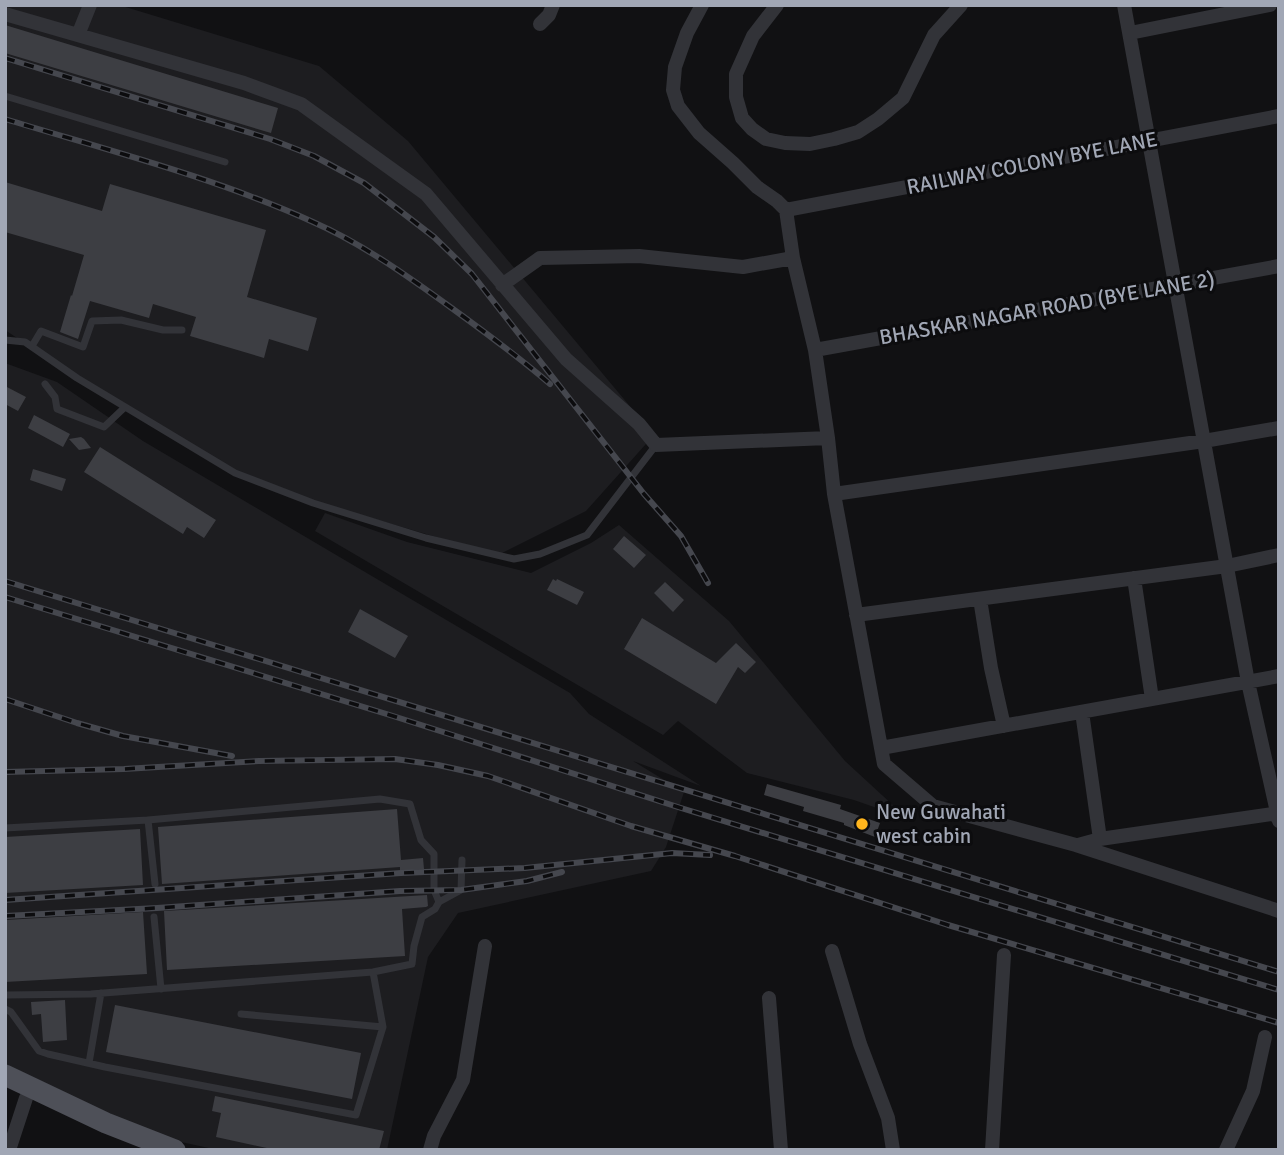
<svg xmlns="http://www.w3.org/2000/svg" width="1284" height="1155" font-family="Signika,sans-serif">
  <rect width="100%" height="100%" fill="#111113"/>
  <path fill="#1d1d20" d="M5 5H119L319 66 408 141 654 435 586 511 498 555 258 485 77 378 5 330Z
    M5 363 57 382 143 441 570 693 589 714 701 786 633 761 684 792 666 847 651 871 458 913 428 957 387 1150H218L158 1137 5 1064Z
    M325 513 407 542 531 573 591 543 619 525 729 621 845 761 908 819 854 800 747 773 678 721 663 735 315 531Z"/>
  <path fill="#3d3e43" d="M5 25 278 108 271 133 5 53Z
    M5 182 102 211 110 184 266 230 247 297 317 318 308 351 269 339 264 358 190 336 196 317 153 304 149 318 90 301 78 339 60 332 71 295 72 296 84 255 5 232Z
    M5 386 26 397 18 411 5 404Z
    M34 415 70 434 63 447 28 428Z
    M81 437 84 439 91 448 79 450 69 439Z
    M100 447 216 520 204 538 187 527 183 534 84 472Z
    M33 469 66 479 62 491 30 480Z
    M624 536 646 555 634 568 613 549Z
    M553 579 556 581 557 579 584 592 577 605 547 590Z
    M665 582 684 600 673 612 654 593Z
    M360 609 408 636 395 658 348 632Z
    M642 618 716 663 736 643 756 662 745 673 738 667 716 704 624 649Z
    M767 784 841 805 840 809 880 823 875 837 844 825V823L803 811 804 807 764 795Z
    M397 809 401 860 423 858 424 869 400 871V867L162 884 158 827Z
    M140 829 143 885 5 893V837Z
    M427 895 428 906 426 907 402 909 405 956 167 970 164 911Z
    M143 912 147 974 5 982V920Z
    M65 1000 67 1040 43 1042 41 1014 32 1015 31 1002Z
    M115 1005 361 1053 352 1099 106 1052Z
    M215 1096 384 1131 379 1150H276L216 1137 221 1113 212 1111Z"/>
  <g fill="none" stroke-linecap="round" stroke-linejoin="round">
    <path stroke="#323338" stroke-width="7" d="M5 96 225 162
      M5 340 25 342 77 378 235 473 313 503 426 538 514 559 540 554 587 535 656 445
      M32 346 41 331 83 347 92 321 121 320 163 330H182
      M45 384 55 397 57 409 104 427 125 407
      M148 820 155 884
      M5 828 148 820 380 799 410 804 421 840 434 854V890L439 902 435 909 422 917 414 946 412 964 373 972 91 994 5 995
      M439 902 461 890 462 860
      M154 917 161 989
      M5 1009 11 1012 39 1051 48 1054 105 1067 356 1115 383 1027 373 972
      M241 1014 383 1027
      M89 1063 101 993"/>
    <path stroke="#323338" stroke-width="14" d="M702 5 687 33 675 67 673 90 678 106 699 133 733 163 757 187 777 201 786 210 793 258 815 350 828 438 834 494 884 764 933 806 1076 845 1279 911
      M777 5 753 36 736 74V97L742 118 752 129 766 139 785 143 810 144 834 139 858 132 878 119 903 98 934 35 961 5
      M1124 5 1248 682 1279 821
      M5 14 244 83 301 104 426 194 566 359 639 424 656 445 828 438
      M540 24 549 15 553 5
      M1130 33 1270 5
      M78 35 90 5
      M786 210 1279 116
      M502 285 540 258 639 256 743 267 793 258
      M815 350 1279 266
      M834 494 1204 441 1279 428
      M1134 578 1152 699
      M980 599 991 668 1004 726
      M856 615 1227 566 1279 555
      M1082 712 1100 839
      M881 748 1279 676
      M1078 845 1100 839 1279 813
      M832 951 860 1044 888 1118 893 1150
      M769 998 781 1150
      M9 1150 26 1098
      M430 1150 434 1136 463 1080 485 946
      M992 1150 1004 955
      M1226 1150 1253 1091 1265 1037"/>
    <path stroke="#4e5058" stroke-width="21" d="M5 1075 106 1123 175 1150"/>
    <defs>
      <path id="rail" d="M5 58 270 139 314 156 364 183 434 237 472 274 644 494 681 536 708 583
        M5 119C107 150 216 178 313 222 363 244 409 277 453 309 486 333 519 357 550 384
        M5 581 1279 972
        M5 597 393 716 681 808 1279 990
        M5 699 77 723 123 736 232 756
        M5 772 124 769 259 761 395 759 438 765 488 776 631 826 735 856 948 925 1279 1023
        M5 900 401 873 525 868 672 853 710 855
        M5 916 157 908 400 891 461 890 527 881 562 872"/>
    </defs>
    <use href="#rail" stroke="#45474e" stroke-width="6"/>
    <use href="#rail" stroke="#0c0c0e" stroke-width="3.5" stroke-dasharray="10" stroke-linecap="butt"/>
  </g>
  <circle fill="#ffb51d" stroke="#0c0c0e" stroke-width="2.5" cx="862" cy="824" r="7"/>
  <g text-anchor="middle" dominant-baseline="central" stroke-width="6" stroke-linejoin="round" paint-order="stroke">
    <g font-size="21" fill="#a1a7b5" stroke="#0c0c0e">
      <text transform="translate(1032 163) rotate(-11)">RAILWAY COLONY BYE LANE</text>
      <text transform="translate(1047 308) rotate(-10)">BHASKAR NAGAR ROAD (BYE LANE 2)</text>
    </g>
    <g font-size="21" fill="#a1a7b5" stroke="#0c0c0e" text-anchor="start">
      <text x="876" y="812">New Guwahati<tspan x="876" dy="24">west cabin</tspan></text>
    </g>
  </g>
  <rect width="1284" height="1155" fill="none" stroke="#a1a7b5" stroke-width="14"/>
</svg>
